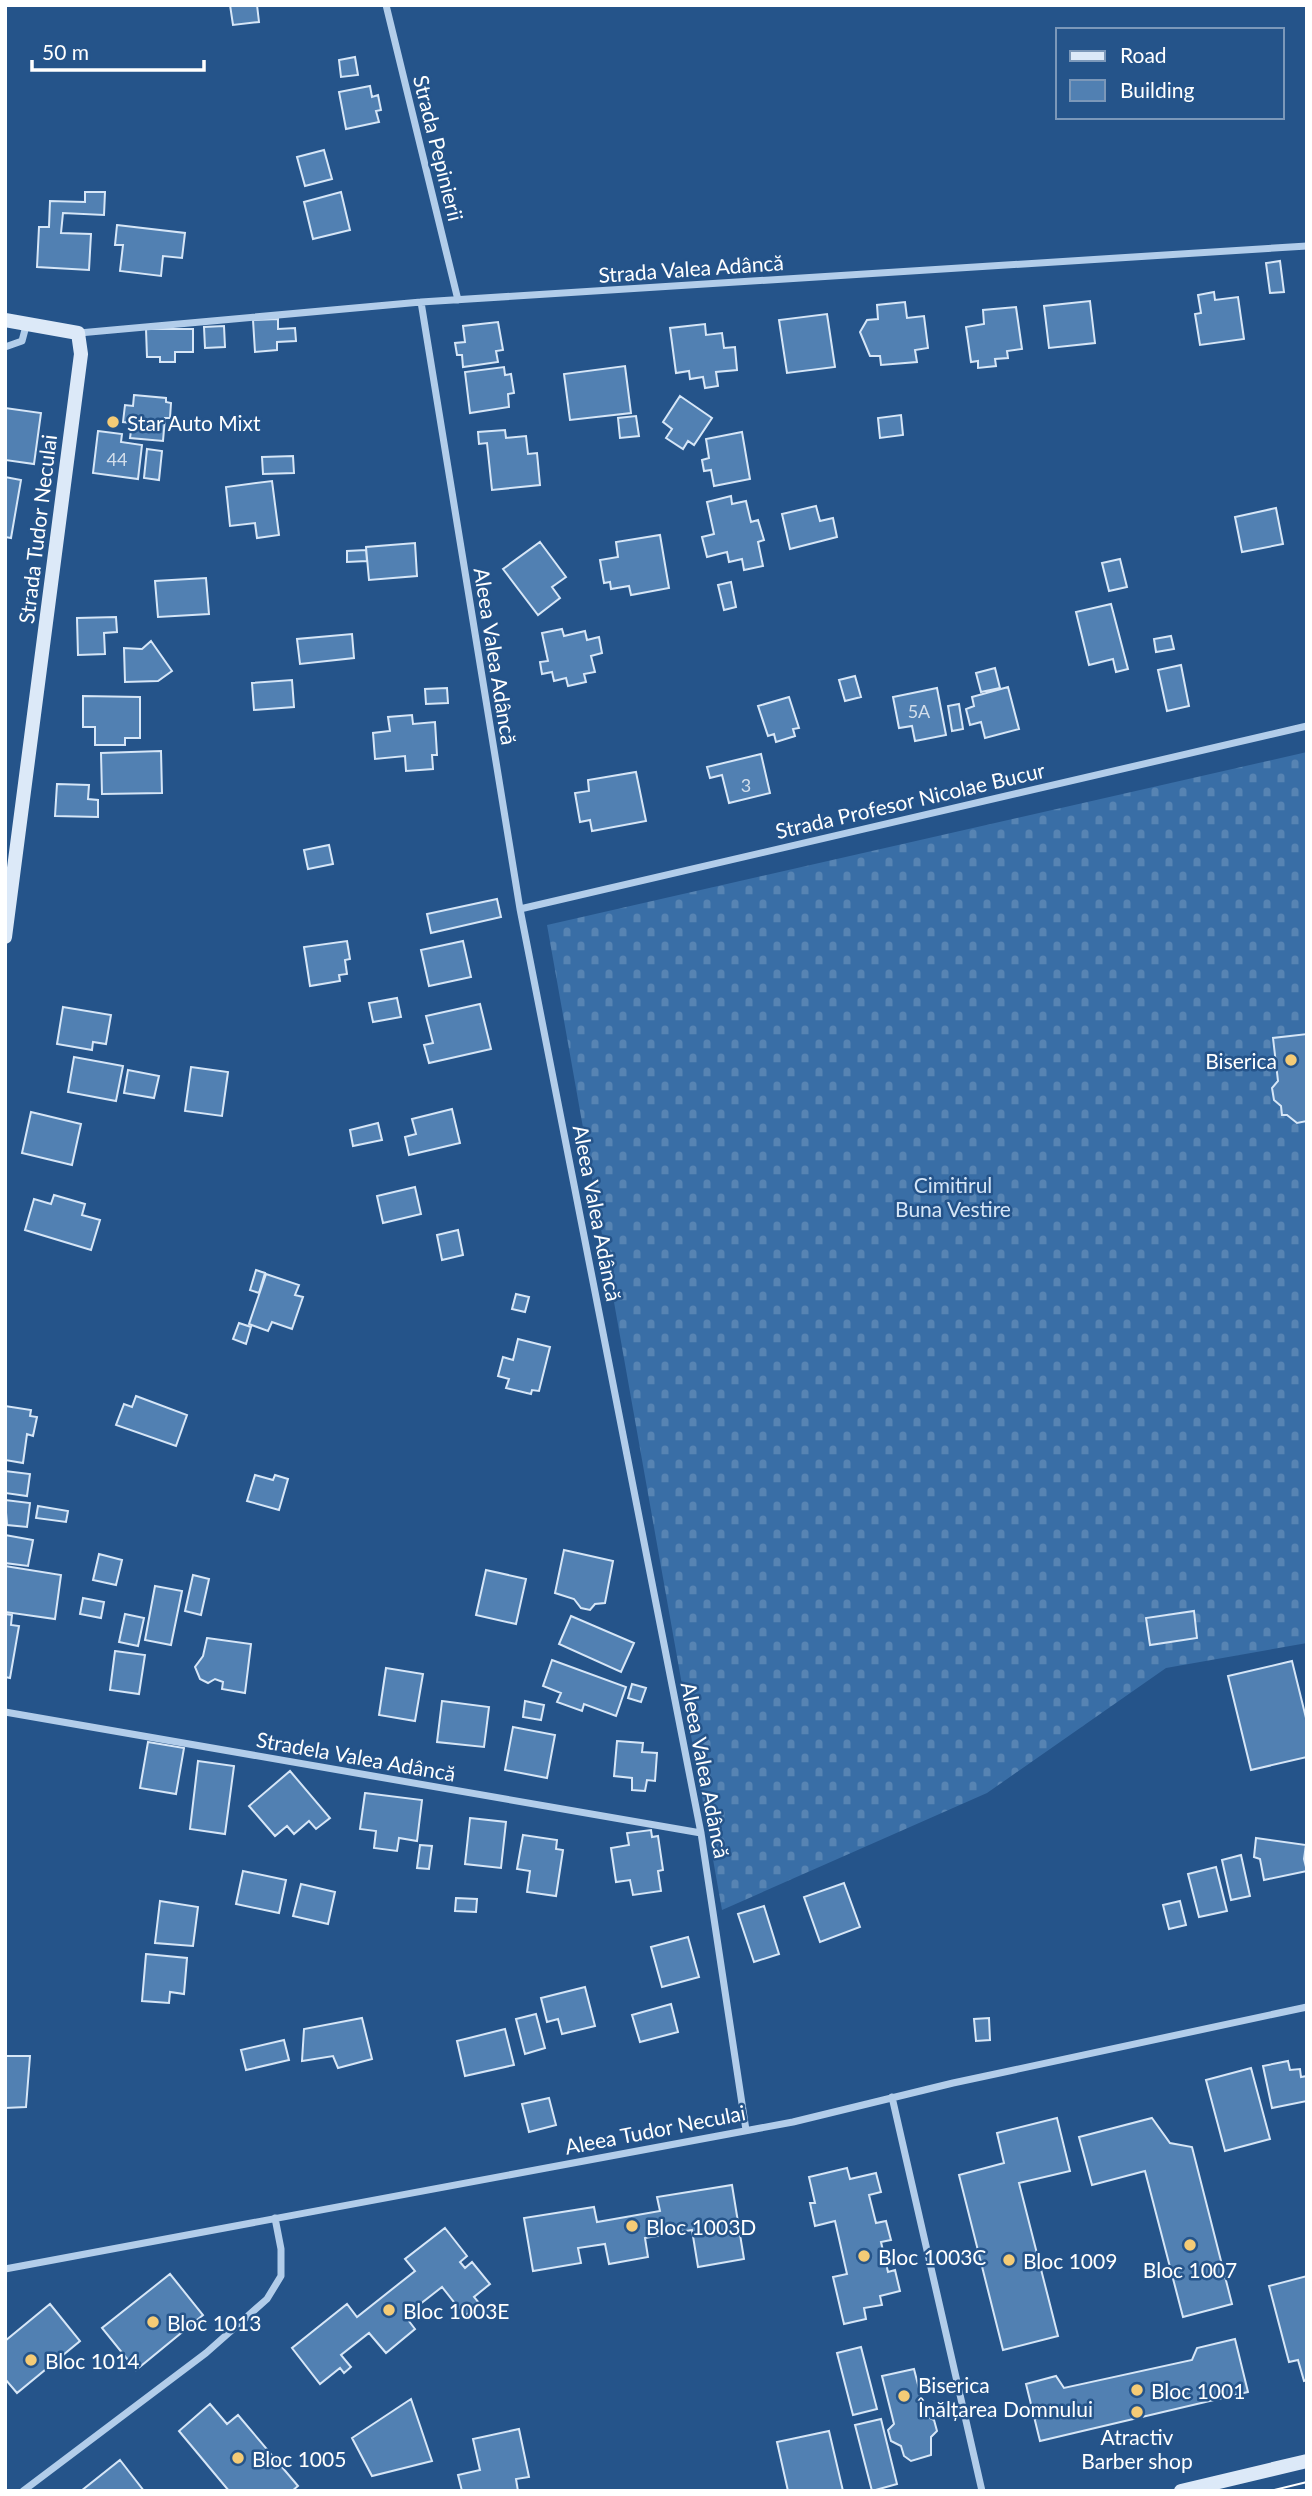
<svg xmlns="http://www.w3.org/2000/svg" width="1312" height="2496" font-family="Lato,sans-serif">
  <defs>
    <pattern id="cemetery-stones" width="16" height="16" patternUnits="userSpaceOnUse" patternTransform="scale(1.75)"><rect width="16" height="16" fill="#396ea6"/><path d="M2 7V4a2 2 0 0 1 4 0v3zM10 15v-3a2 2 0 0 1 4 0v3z" fill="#5784b3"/></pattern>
  </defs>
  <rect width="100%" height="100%" fill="#25548a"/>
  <path fill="url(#cemetery-stones)" d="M1307 752V1643L1166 1668 987 1793 722 1910 547 925Z"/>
  <path fill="#5180b2" stroke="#d6e6f7" stroke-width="2" d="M230 5H257L259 22 233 25Z
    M355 57 358 75 341 77 339 60Z
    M370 86 372 97 378 95 381 110 376 111 379 122 346 129 339 92Z
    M324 150 332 179 305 186 297 157Z
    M85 192H105L104 215 63 213 61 233 91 234 89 270 37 267 39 227H49L50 201 85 202Z
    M341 192 350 230 313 239 304 202Z
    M117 225 185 233 182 258 163 256 161 276 120 271 123 245H115Z
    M1280 261 1284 292 1270 293 1266 263Z
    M1214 292 1215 300 1238 297 1244 339 1200 345 1195 314 1201 313 1198 295Z
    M1090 301 1095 343 1049 348 1044 306Z
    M905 302 907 318 924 316 928 348 915 350 917 362 881 365 880 356H870L860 332 867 320 878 319 877 305Z
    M1016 307 1022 349 1007 351 1008 358 995 359 996 366 978 368V361L971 362 966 327 984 324 983 310Z
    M827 314 835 367 787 373 779 320Z
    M278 319V329L295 328 296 341 277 342V350L255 352 253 320Z
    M498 322 503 350 496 351 498 362 463 367 462 355H457L455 343 465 342 463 326Z
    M705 324 706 335 722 333 724 348 735 347 737 370 716 372 718 386 705 388 703 377 690 379 689 371 676 373 670 328Z
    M224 326 225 347 205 348 204 327Z
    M146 329H193V352H175V362H160V357H147Z
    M625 366 631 413 570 420 564 374Z
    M504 367 505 375 511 374 514 393 508 394 509 407 470 413 465 372Z
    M134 395 166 398V402L171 403 170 418H165L163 441 130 438 132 423 123 422 125 405 133 406Z
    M680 396 712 418 694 445 688 441 683 449 666 438 672 429 663 422Z
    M5 408 41 413 34 464 5 460Z
    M901 415 903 435 880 438 878 418Z
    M636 416 639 436 620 438 618 418Z
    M505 430 506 438 526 436 528 454 537 453 540 485 492 490 487 443 479 444 478 432Z
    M98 431 122 434 121 442 142 445 138 479 93 473Z
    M742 432 750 479 714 486 711 470 704 471 702 460 709 458 706 439Z
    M147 449 162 451 159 480 144 478Z
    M293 456 294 473 263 474 262 457Z
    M5 477 21 480 11 538 5 537Z
    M272 481 279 535 257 538 255 523 230 526 226 487Z
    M731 496 732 504 746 501 751 522 758 520 764 540 758 542 763 566 744 570 742 559 729 562 727 552 707 557 702 537 714 534 707 502Z
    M816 506 820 521 833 518 837 537 790 549 782 514Z
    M1276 508 1283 544 1242 552 1235 517Z
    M660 535 669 588 631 595 629 586 611 589 610 582 604 583 600 560 618 557 616 542Z
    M540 542 566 577 552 587 560 598 538 615 503 569Z
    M415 543 417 576 369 580 366 547Z
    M366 550 367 561 347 562V551Z
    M1120 559 1127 587 1109 591 1102 563Z
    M206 578 209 614 158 617 155 581Z
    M731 582 736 607 724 610 718 585Z
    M1111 604 1128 669 1116 672 1113 659 1089 665 1076 612Z
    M116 617 117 632 104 633 105 654 78 655 77 618Z
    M562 629 564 636 585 631 587 640 599 637 602 653 591 656 595 672 584 674 586 682 568 686 566 678 554 681 552 672 542 674 540 662 548 661 542 633Z
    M352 634 354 658 300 664 297 639Z
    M1171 636 1174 649 1156 652 1154 639Z
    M151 641 172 671 158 681 125 682 124 648 142 649Z
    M1181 665 1189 706 1167 711 1158 670Z
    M995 668 1000 688 981 692 976 673Z
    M855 676 861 697 845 701 839 680Z
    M292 680 294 707 254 710 252 683Z
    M1008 687 1019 729 985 738 981 722 970 725 966 709 974 706 972 697Z
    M447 688 448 703 426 704 425 689Z
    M937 688 946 735 915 741 912 726 899 728 893 697Z
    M83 696 140 697V738H125V745H95V727H83Z
    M789 697 799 728 793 729 795 736 776 742 774 734 768 736 758 706Z
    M959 704 963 729 952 731 948 706Z
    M412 715 413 724 435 722 437 755H432L433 769 406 771 405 756 375 759 373 733 390 731 388 717Z
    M161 751 162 793 102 794 101 753Z
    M761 754 770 793 729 803 722 775 710 778 707 767Z
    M636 772 646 821 592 831 590 820 580 822 575 793 589 791 588 780Z
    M57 784 89 785 88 799 98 800V817L55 816Z
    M329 845 333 864 308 869 304 850Z
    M497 899 501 917 431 933 427 914Z
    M347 941 350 959 345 960 347 974 339 975 340 981 310 986 304 947Z
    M463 941 471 977 429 986 421 950Z
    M397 998 401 1017 373 1022 369 1003Z
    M480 1004 491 1049 429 1063 424 1045 433 1043 426 1016Z
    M63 1007 111 1015 106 1044 93 1042 92 1050 57 1044Z
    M1307 1034V1121L1297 1123 1287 1115H1282L1281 1106 1274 1100 1272 1088 1278 1081 1273 1038Z
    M74 1057 123 1066 116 1101 68 1092Z
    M191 1067 228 1072 222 1116 185 1111Z
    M128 1070 159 1076 154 1098 124 1093Z
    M452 1109 460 1143 409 1155 405 1137 416 1134 412 1119Z
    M31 1112 81 1124 72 1165 22 1153Z
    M378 1123 382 1140 353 1146 350 1130Z
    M415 1187 421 1214 383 1223 377 1196Z
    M54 1195 85 1204 82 1215 100 1220 91 1250 25 1230 34 1199 51 1204Z
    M458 1230 463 1255 442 1260 437 1235Z
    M256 1270 265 1273 259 1293 250 1290Z
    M266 1274 299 1285 295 1295 303 1297 292 1329 272 1322 268 1331 249 1324Z
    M516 1294 529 1297 525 1312 512 1309Z
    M239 1323 251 1327 246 1344 233 1339Z
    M518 1339 550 1347 539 1391 532 1390 531 1394 506 1388 509 1379 498 1376 503 1357 513 1360Z
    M136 1396 187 1415 176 1446 116 1425 124 1404 132 1407Z
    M5 1406 31 1410 30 1416 37 1417 33 1436 27 1434 23 1463 5 1460Z
    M5 1471 30 1474 27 1496 5 1493Z
    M255 1475 273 1480 275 1475 288 1479 279 1510 247 1501Z
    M5 1500 30 1503 27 1527 7 1525Z
    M38 1506 68 1511 66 1522 36 1518Z
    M5 1535 33 1540 28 1566 5 1563Z
    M564 1550 613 1561 605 1603 595 1604 590 1610 581 1608 574 1599 555 1593Z
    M99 1554 122 1560 116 1585 93 1580Z
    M5 1566 61 1575 55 1619 5 1612Z
    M486 1570 526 1579 516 1624 476 1615Z
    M193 1575 209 1579 201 1615 185 1611Z
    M155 1586 182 1591 171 1645 145 1640Z
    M83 1598 104 1602 101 1618 80 1614Z
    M1194 1611 1197 1638 1150 1645 1146 1618Z
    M5 1614 12 1615 11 1625 19 1626 10 1678 5 1677Z
    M125 1614 144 1618 138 1646 119 1642Z
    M571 1616 634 1643 621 1672 559 1644Z
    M207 1638 251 1644 245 1693 222 1689 223 1682 215 1679 208 1683 200 1679 195 1667 203 1656Z
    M115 1651 145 1655 139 1694 110 1690Z
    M552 1660 626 1687 616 1716 584 1704 582 1711 557 1702 561 1693 543 1686Z
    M1292 1661 1307 1722V1757L1251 1770 1228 1676Z
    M386 1668 423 1674 415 1721 379 1715Z
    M632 1684 646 1688 641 1702 628 1698Z
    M442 1701 489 1707 484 1747 437 1742Z
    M525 1701 544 1705 541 1720 523 1717Z
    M513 1727 555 1735 547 1778 505 1770Z
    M617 1741 643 1743 642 1752 657 1753 655 1781 647 1780 645 1791 632 1790V1778L614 1776Z
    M148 1742 184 1748 176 1794 140 1788Z
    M198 1761 234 1766 225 1834 190 1829Z
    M290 1771 330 1818 316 1829 309 1821 294 1834 287 1826 275 1836 249 1806Z
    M365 1793 422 1800 417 1841 399 1838 397 1851 374 1848 376 1831 360 1829Z
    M470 1818 506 1822 501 1868 465 1864Z
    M651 1830 652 1837 658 1836 663 1870 658 1871 661 1891 633 1895 630 1880 616 1882 611 1848 629 1845 627 1833Z
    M523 1835 557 1840 556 1849 563 1850 556 1896 527 1892 530 1871 517 1869Z
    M1256 1838 1306 1845 1304 1859 1307 1871 1264 1880 1260 1859 1254 1857Z
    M420 1845 432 1846 429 1869 417 1868Z
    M1241 1855 1250 1896 1231 1900 1222 1860Z
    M1216 1867 1227 1911 1199 1917 1188 1874Z
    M243 1871 286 1880 279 1913 236 1904Z
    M844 1883 860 1927 820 1942 804 1897Z
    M301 1884 335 1892 328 1924 293 1916Z
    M456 1898 477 1899 476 1912 455 1911Z
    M160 1901 198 1907 193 1946 155 1943Z
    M1180 1901 1186 1925 1169 1929 1163 1905Z
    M764 1906 779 1954 754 1962 738 1914Z
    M688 1937 699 1977 662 1987 651 1947Z
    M146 1954 187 1958 184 1994 170 1992 169 2003 142 2001Z
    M585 1987 595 2026 562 2034 558 2019 547 2022 541 1998Z
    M671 2004 678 2032 640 2042 632 2015Z
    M536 2014 545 2048 525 2054 516 2019Z
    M362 2018 372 2059 338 2068 333 2056 302 2061 304 2029Z
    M989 2018 990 2040 976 2041 974 2019Z
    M505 2029 514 2065 465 2076 457 2041Z
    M284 2040 289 2060 246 2070 241 2050Z
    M5 2056H30L26 2107 5 2108Z
    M1288 2061 1290 2070 1300 2069 1301 2077 1307 2076V2101L1272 2108 1263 2066Z
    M1251 2068 1270 2139 1225 2151 1206 2080Z
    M549 2098 556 2125 529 2132 522 2104Z
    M1057 2118 1070 2171 1019 2183 1058 2336 1003 2350 959 2175 1004 2163 997 2133Z
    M1152 2118 1170 2143 1192 2147 1232 2304 1183 2317 1145 2171 1092 2185 1079 2137Z
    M847 2168 850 2179 876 2173 881 2192 869 2195 876 2223 886 2221 891 2240 881 2242 888 2272 895 2270 900 2291 880 2296 882 2305 864 2308 866 2319 844 2324 833 2277 847 2274 835 2221 815 2226 810 2203H815L809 2177Z
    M732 2185 744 2259 698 2267 692 2230 645 2238 648 2257 609 2264 605 2244 578 2248 581 2263 533 2271 524 2218 594 2207 597 2222 660 2211 657 2197Z
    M445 2228 467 2256 460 2262 465 2268 472 2262 490 2284 474 2297 480 2304 465 2316 442 2287 405 2316 415 2329 386 2353 369 2333 341 2355 351 2367 344 2373 340 2368 320 2384 292 2348 347 2304 357 2317 415 2271 405 2259Z
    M170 2274 203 2315 136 2370 102 2328Z
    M1307 2276V2380L1304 2381 1298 2360 1289 2362 1269 2286Z
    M50 2304 80 2341 17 2393 5 2379V2341Z
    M1235 2339 1248 2392 1040 2441 1026 2384 1056 2376 1064 2388 1192 2360 1197 2348Z
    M861 2347 877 2409 853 2415 837 2353Z
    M914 2369 926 2416 934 2420 937 2431 931 2437V2455L911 2461 904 2456 901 2446 891 2441 888 2430 894 2424 882 2376Z
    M411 2399 432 2461 372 2476 352 2438Z
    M210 2404 227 2424 238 2415 298 2486 292 2491H229L179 2431Z
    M881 2419 897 2484 872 2491 855 2425Z
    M519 2429 529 2477 516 2479 518 2491H462L458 2475 480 2470 473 2439Z
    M829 2431 843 2491H788L777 2442Z
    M120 2460 144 2491H81Z"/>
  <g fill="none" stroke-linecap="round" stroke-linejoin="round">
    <path stroke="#b2cdea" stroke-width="7" d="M386 5 458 300
      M421 302 520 909 701 1833 746 2130
      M79 333 421 302 1307 246
      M5 347 22 341 26 326
      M520 909 1307 726
      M5 1712 701 1833
      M892 2097 982 2491
      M5 2269 793 2122 953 2083 1307 2007
      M23 2491 206 2353 267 2299 281 2276V2249L275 2218"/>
    <path stroke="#dce9f8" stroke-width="14" d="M5 320 78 333 81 354 5 937
      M1181 2491 1307 2461"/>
    <path stroke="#fff" stroke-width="2" d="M1270 2491 1307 2482"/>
  </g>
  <g fill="#f4cb76" stroke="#25548a" stroke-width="2.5">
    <circle cx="113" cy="422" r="7"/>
    <circle cx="1291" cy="1060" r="7"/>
    <circle cx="632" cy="2226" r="7"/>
    <circle cx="1190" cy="2245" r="7"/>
    <circle cx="864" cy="2256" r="7"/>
    <circle cx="1009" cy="2260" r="7"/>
    <circle cx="389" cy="2310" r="7"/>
    <circle cx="153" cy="2322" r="7"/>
    <circle cx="31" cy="2360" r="7"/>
    <circle cx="1137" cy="2390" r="7"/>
    <circle cx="904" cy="2396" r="7"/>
    <circle cx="1137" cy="2412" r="7"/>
    <circle cx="238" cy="2458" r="7"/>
  </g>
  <g text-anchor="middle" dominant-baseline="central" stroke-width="5" stroke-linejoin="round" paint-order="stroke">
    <g font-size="18" fill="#d4dfec">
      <text x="117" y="459">44</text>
      <text x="919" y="711">5A</text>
      <text x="746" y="785">3</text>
    </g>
    <g font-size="21" fill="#fff" stroke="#25548a">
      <text transform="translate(439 148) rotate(76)">Strada Pepinierii</text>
      <text transform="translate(691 268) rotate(-4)">Strada Valea Adâncă</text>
      <text transform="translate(37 529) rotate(-83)">Strada Tudor Neculai</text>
      <text transform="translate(496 656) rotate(81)">Aleea Valea Adâncă</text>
      <text transform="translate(910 800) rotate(-13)">Strada Profesor Nicolae Bucur</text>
      <text transform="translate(598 1213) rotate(79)">Aleea Valea Adâncă</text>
      <text transform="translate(356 1756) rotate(10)">Stradela Valea Adâncă</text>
      <text transform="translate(706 1770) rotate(79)">Aleea Valea Adâncă</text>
      <text transform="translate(655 2129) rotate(-11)">Aleea Tudor Neculai</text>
    </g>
    <g font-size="21" fill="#fff" stroke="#25548a" text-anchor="start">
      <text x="127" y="422">Star Auto Mixt</text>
      <text x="1277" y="1060" text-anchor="end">Biserica</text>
      <text x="646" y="2226">Bloc 1003D</text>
      <text x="878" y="2256">Bloc 1003C</text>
      <text x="1023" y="2260">Bloc 1009</text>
      <text x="1190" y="2269" text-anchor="middle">Bloc 1007</text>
      <text x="403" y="2310">Bloc 1003E</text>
      <text x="167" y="2322">Bloc 1013</text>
      <text x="45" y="2360">Bloc 1014</text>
      <text x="918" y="2384">Biserica<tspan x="918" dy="24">Înălțarea Domnului</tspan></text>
      <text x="1151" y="2390">Bloc 1001</text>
      <text x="1137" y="2436" text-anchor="middle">Atractiv<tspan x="1137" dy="24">Barber shop</tspan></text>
      <text x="252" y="2458">Bloc 1005</text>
    </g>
    <g font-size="21" fill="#d6e6f7" stroke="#25548a">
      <text x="953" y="1184">Cimitirul<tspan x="953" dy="24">Buna Vestire</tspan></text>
    </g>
  </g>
  <rect width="1312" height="2496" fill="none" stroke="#ffffff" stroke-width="14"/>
  <rect x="1056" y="28" width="228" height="91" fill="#25548a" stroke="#7c98b9" stroke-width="2"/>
  <rect x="1070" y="51" width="35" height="10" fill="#dce9f8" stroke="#7c98b9" stroke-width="2"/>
  <text x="1120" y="63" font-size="21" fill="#ffffff">Road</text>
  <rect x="1070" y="80" width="35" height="21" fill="#5180b2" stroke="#7c98b9" stroke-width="2"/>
  <text x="1120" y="98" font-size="21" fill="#ffffff">Building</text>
  <path d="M32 60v10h172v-10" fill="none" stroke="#ffffff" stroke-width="3.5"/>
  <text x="42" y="60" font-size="21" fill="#ffffff" stroke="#25548a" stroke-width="5" paint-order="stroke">50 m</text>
</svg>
